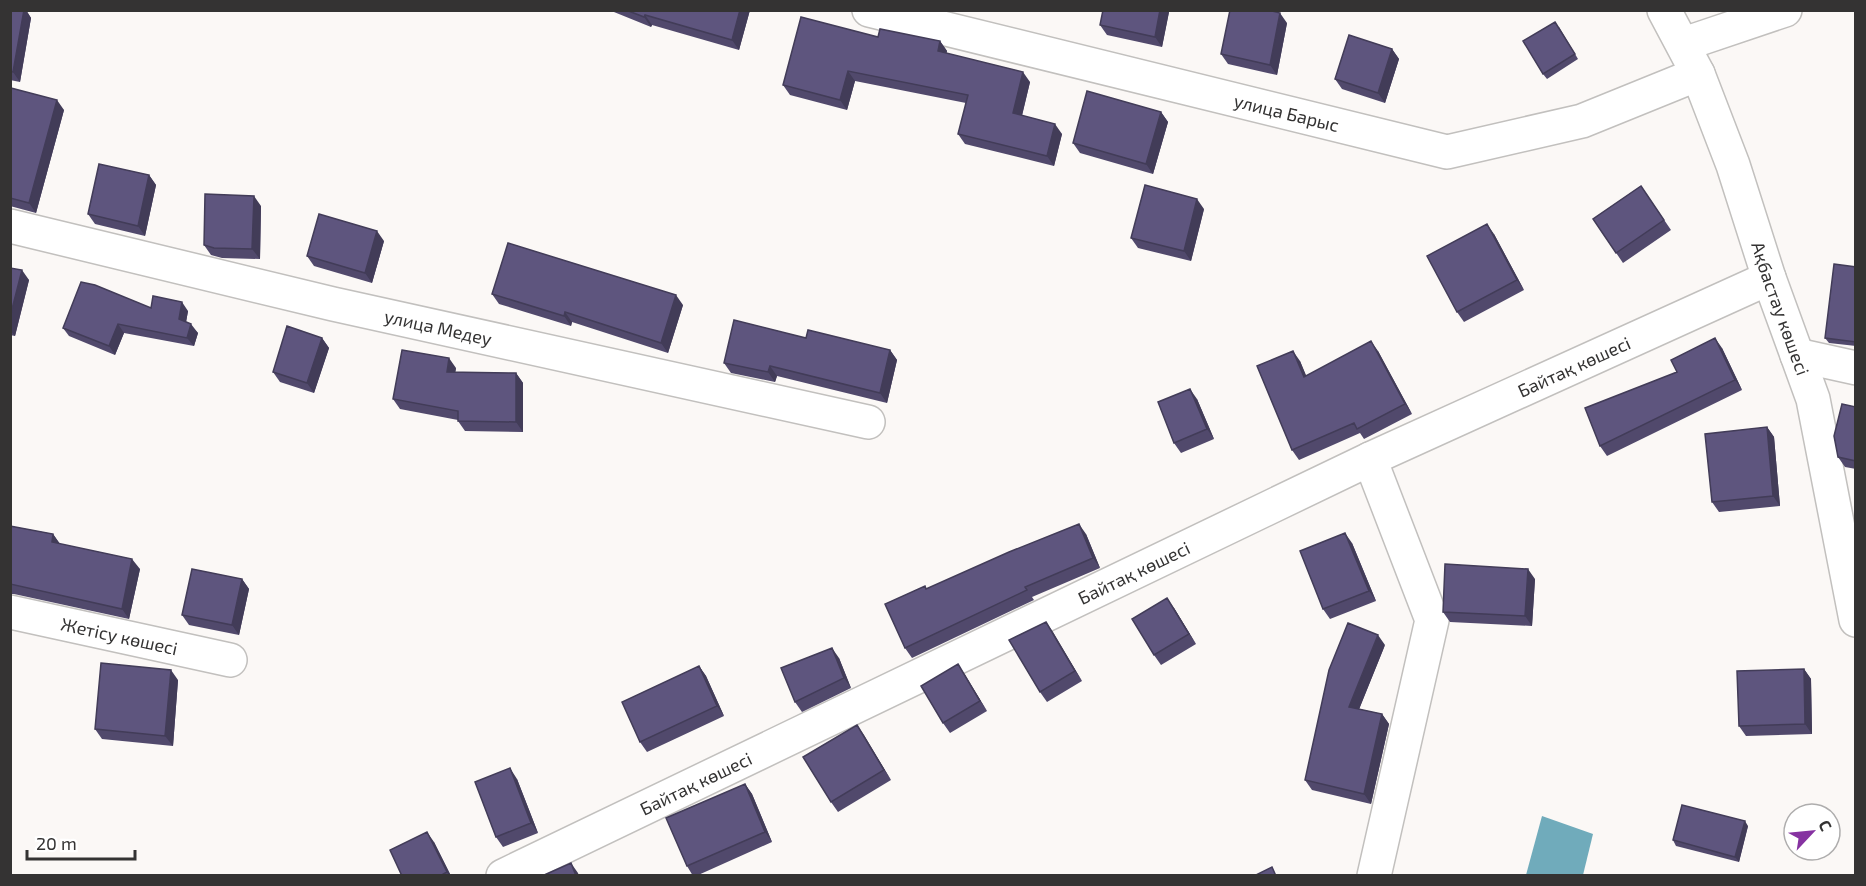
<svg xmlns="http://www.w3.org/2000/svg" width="1866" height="886" font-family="'Exo 2',sans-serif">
  <rect width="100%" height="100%" fill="#fbf8f6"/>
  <path fill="#70abbb" d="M1542 816 1593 834 1583 875H1526Z"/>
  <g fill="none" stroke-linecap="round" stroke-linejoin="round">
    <defs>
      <g id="minor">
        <path id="s1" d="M869 10 1447 152 1582 121 1698 74"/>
        <path id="s2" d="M1664 10 1698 74 1733 165 1769 278 1813 399 1856 620"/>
        <path d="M1684 44 1785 10"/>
        <path id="s3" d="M10 226 333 304 868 422"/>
        <path d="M1797 355 1856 368"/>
        <path d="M1370 459 1432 620 1374 876"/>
        <path id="s4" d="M10 612 230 660"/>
        <path id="s5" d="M503 876 1370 459 1769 278"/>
      </g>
    </defs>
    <use href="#minor" stroke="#c2c0be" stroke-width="36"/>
    <use href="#minor" stroke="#fff" stroke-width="33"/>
  </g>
  <path fill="#51496c" d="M10 10H26L31 18 20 82 10 80Z
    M609 10H750L739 50 652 25 651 27Z
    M1169 12 1162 47 1107 35 1100 25Z
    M1287 23 1277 75 1228 64 1221 54Z
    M1559 27 1578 59 1547 79 1543 74Z
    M878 37 940 41 947 51 946 53 1030 82 1022 116 1062 134 1054 166 965 144 958 134 966 103 855 81 847 110 790 95 783 85Z
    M1392 49 1399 59 1385 103 1342 89 1335 79Z
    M11 88 64 110 36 213 10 206Z
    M1161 112 1168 122 1153 174 1080 153 1073 143Z
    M149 175 156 185 145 236 95 224 88 214Z
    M1641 186 1671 230 1623 263 1593 219Z
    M261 206 260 259 222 258 211 255 204 245Z
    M1204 209 1191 261 1138 248 1131 238Z
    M1494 234 1524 290 1464 322 1457 312Z
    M384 241 372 283 314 266 307 256Z
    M1856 267V346L1829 343 1825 338Z
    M10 268 29 280 15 336 10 335Z
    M492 294 683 305 668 353 572 322 571 326 499 304Z
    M151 308 188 311 186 322 198 333 194 346 124 333 115 355 69 336 63 328Z
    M322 338 329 348 314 393 280 382 273 372Z
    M806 338 890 350 897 360 887 403 777 376 775 382 731 373 724 363Z
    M1722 348 1742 390 1607 456 1600 446 1677 372Z
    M1378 351 1412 414 1364 439 1360 433 1299 460 1292 450 1300 361 1306 376Z
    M456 368 455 372 516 373 523 383V432L465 431 458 421V420L400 409 393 399Z
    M1197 399 1214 439 1181 453 1174 443Z
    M1856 407V469L1845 467 1838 457Z
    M1767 427 1774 437 1780 506 1719 512 1712 502Z
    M10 526 53 534 60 544 140 569 129 619 14 594H10Z
    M1086 534 1100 568 1032 597 1034 600 912 658 905 648 927 589Z
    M1352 543 1376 601 1330 619 1323 609Z
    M242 579 249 589 239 635 189 625 182 615Z
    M1535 579 1532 626 1450 622 1443 612Z
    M1174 608 1196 644 1161 665 1154 655Z
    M1046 622 1082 681 1047 702 1040 692Z
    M1385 645 1359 709 1382 714 1389 724 1371 804 1312 790 1305 780Z
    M839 658 851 688 802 712 795 702Z
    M699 666 706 676 724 716 647 752 640 742Z
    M1804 669 1811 679 1812 734 1746 736 1739 726Z
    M965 675 987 711 950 733 943 723Z
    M178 680 173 746 102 739 95 729Z
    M857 725 891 780 838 812 831 802Z
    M517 779 538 833 503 847 496 837Z
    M745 784 752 794 772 842 696 876H693L687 866Z
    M1748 826 1739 862 1676 846 1673 840Z
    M434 842 451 876H402Z"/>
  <path fill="#423c58" d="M24 10H26L31 18 20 82 13 72Z
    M740 10H750L739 50 732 40Z
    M1160 10H1168L1169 12 1162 47 1155 37Z
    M1280 13 1287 23 1277 75 1270 65Z
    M645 15 652 25 651 27 644 17Z
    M940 41 947 51 945 61 938 51Z
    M1392 49 1399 59 1385 103 1378 93Z
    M848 71 855 81 847 110 840 100Z
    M1023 72 1030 82 1020 123 1013 113Z
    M57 100 64 110 36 213 29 203Z
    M1161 112 1168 122 1153 174 1146 164Z
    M1055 124 1062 134 1054 166 1047 156Z
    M149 175 156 185 145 236 138 226Z
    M254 196 261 206 260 259 252 249Z
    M1197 199 1204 209 1191 261 1184 251Z
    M1487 224 1494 234 1524 290 1517 280Z
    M377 231 384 241 372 283 365 273Z
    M22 270 29 280 15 336 10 330V317Z
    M676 295 683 305 668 353 661 343Z
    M182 302 188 311 185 328 179 319Z
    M565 312 572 322 571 326 564 316Z
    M118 324 124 333 115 355 109 346Z
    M191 324 198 333 194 346 187 338Z
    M322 338 329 348 314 393 307 383Z
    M1715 338 1722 348 1742 390 1735 380Z
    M1371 341 1378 351 1412 414 1405 404Z
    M890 350 897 360 887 403 880 393Z
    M1293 351 1300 361 1311 387 1304 377Z
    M449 358 456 368 454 382 447 372Z
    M770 366 777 376 775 382 768 372Z
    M516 373 523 383V432L516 422Z
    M1190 389 1197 399 1214 439 1207 429Z
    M1767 427 1774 437 1780 506 1773 496Z
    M1079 524 1086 534 1100 568 1093 558Z
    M1345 533 1352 543 1376 601 1369 591Z
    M53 534 60 544 52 542Z
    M132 559 140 569 129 619 122 609Z
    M1528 569 1535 579 1532 626 1525 616Z
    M242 579 249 589 239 635 232 625Z
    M1167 598 1174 608 1196 644 1189 634Z
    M1046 622 1053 632 1082 681 1075 671Z
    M1378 635 1385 645 1356 717 1349 707Z
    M832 648 839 658 851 688 844 678Z
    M958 664 965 675 987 711 980 701Z
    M699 666 706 676 724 716 717 706Z
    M1804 669 1811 679 1812 734 1805 724Z
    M171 670 178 680 173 746 165 736Z
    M1382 714 1389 724 1371 804 1364 794Z
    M857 725 864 735 891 780 884 770Z
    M510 768 517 779 538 833 531 823Z
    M745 784 752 794 772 842 765 832Z
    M1745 821 1748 826 1739 862 1735 857Z
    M427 832 434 842 451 876H449Z
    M571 863 578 873 579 876H576Z"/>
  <path fill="#5e557e" stroke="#423c58" stroke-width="1.5" d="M10 10H24L13 72 10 71Z
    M626 10H740L732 40 645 15 644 17Z
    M1103 10H1160L1155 37 1100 25Z
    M1230 10H1268L1280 13 1270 65 1221 54Z
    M801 17 878 37 880 29 940 41 938 51 1023 72 1013 113 1055 124 1047 156 958 134 968 95 848 71 840 100 783 85Z
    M1555 22 1575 54 1543 74 1523 41Z
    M1349 35 1392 49 1378 93 1335 79Z
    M11 88 57 100 29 203 10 198Z
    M1087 91 1161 112 1146 164 1073 143Z
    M99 164 149 175 138 226 88 214Z
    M1145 185 1197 199 1184 251 1131 238Z
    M1641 186 1664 220 1616 253 1593 219Z
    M205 194 254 196 252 249 214 248 204 245Z
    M319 214 377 231 365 273 307 256Z
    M1487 224 1517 280 1457 312 1427 256Z
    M508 243 676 295 661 343 565 312 564 316 492 294Z
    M1834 264 1856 267V342L1825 338Z
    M10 268 22 270 10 317Z
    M81 282 95 285 151 308 153 296 182 302 179 319 191 324 187 338 118 324 109 346 63 328Z
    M734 320 806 338 808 330 890 350 880 393 770 366 768 372 724 363Z
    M287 326 322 338 307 383 273 372Z
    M1715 338 1735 380 1600 446 1585 408 1677 372 1671 360Z
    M1371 341 1405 404 1357 429 1354 423 1292 450 1257 366 1293 351 1304 377Z
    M402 350 449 358 447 372 516 373V422L458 421V411L393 399Z
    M1190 389 1207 429 1174 443 1158 402Z
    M1842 404 1856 407V461L1838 457 1834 436Z
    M1767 427 1773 496 1712 502 1705 434Z
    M1079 524 1093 558 1025 587 1027 590 905 648 885 604 925 586 926 589 1009 552Z
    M10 526 53 534 52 542 132 559 122 609 10 584Z
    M1345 533 1369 591 1323 609 1300 551Z
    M1445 564 1528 569 1525 616 1443 612Z
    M192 569 242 579 232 625 182 615Z
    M1167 598 1189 634 1154 655 1132 619Z
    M1046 622 1075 671 1040 692 1009 640Z
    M1348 623 1378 635 1349 707 1382 714 1364 794 1305 780 1329 670Z
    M832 648 844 678 795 702 781 668Z
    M101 663 171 670 165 736 95 729Z
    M958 664 980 701 943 723 921 686Z
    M699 666 717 706 640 742 622 702Z
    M1804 669 1805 724 1739 726 1737 671Z
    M857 725 884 770 831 802 803 757Z
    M510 768 531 823 496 837 475 782Z
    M745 784 765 832 687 866 666 818Z
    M1682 805 1745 821 1735 857 1673 840Z
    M427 832 447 872 440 876H402L390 850Z
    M571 863 576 876H542Z
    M1272 867 1276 876H1254Z"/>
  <g text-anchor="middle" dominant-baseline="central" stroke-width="6" stroke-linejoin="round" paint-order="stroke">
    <g font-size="18" fill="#343333" stroke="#fff">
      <text stroke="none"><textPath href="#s1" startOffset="430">улица Барыс</textPath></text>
      <text stroke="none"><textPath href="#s2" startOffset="321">Ақбастау көшесі</textPath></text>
      <text stroke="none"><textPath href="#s3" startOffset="440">улица Медеу</textPath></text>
      <text stroke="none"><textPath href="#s5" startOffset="1186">Байтақ көшесі</textPath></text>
      <text stroke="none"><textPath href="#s5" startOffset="700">Байтақ көшесі</textPath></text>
      <text stroke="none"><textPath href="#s4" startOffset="112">Жетісу көшесі</textPath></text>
      <text stroke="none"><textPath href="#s5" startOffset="214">Байтақ көшесі</textPath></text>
    </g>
  </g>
  <rect width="1866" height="886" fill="none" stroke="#343333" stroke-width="24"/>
  <g transform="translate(1812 832) rotate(64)"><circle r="28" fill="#ffffff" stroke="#aeadad" stroke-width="1.5"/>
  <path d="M0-4.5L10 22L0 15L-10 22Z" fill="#8632a1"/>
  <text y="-9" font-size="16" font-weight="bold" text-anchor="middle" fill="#343333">С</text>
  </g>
  <path d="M27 850v9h108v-9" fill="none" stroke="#343333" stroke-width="3"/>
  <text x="36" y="850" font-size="18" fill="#343333" stroke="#ffffff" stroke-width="4.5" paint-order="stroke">20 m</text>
</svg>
